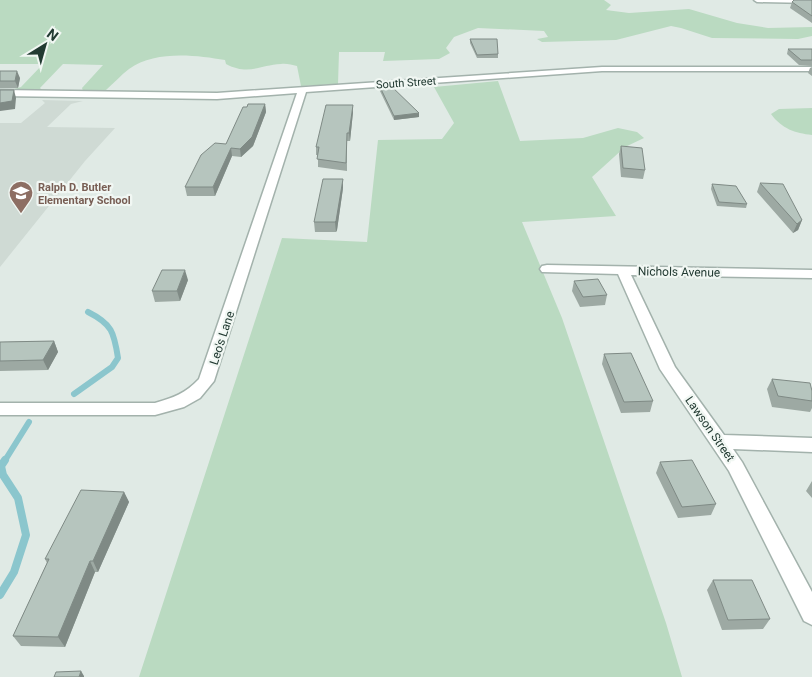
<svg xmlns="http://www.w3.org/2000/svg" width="812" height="677" font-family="Roboto,sans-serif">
  <rect width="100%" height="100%" fill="#e0eae5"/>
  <path fill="#cfdad4" d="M42 100 83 101 71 104 47 127 115 128 85 161 0 267V123H21L45 103Z"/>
  <path fill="#badac1" d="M0 0H604L611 5 606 10 629 13 689 9 737 23 768 28 812 27V36L798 39 712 38 681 28 671 26 616 40 542 42 537 39 548 37 544 31 478 28 454 37 446 48 450 53 439 59 383 61 385 52H339L338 84 301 86 297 66C292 65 286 63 281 64 259 65 249 76 226 64L225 60C196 55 155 50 129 69 121 75 114 83 106 90L83 91 82 88 103 65 63 64 40 88 43 91 11 90 21 87 43 64H0Z
    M498 81 520 141 583 138 618 128 637 132 644 138 625 147 592 177 616 216 522 222 562 318 666 623 682 677H139L282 238 367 242 378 140 442 139 454 123 434 87Z
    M812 108V135C795 133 782 129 771 114L779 109Z"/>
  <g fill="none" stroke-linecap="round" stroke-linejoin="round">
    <path stroke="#8bc6cd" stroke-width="6" d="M74 394 112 367 118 358C114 332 112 324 88 312
      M4 462 29 422"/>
    <path stroke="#8bc6cd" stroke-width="8" d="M0 595 14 572 26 535 18 498 3 475 1 466 5 460"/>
    <defs>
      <path id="minor" d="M754 0H812V3L757 2Z
        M602 67H812V71H602L306 92 214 381 200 398 184 407 155 415H0V403H155C173 398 186 393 199 379L297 93 217 99 0 96V90L217 93Z
        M547 265 812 270V278L631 275 675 367 724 435 812 438V452L733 449 742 462 812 592V625L804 621 729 471 660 369 618 274 542 272 540 269 542 266Z"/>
    </defs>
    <use href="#minor" stroke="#a3b2ac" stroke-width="3"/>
    <use href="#minor" fill="#fff" fill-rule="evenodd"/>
  </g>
  <path fill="#9da9a3" d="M812 0V23L790 8 792 2Z
    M470 39 498 54V58H477L470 43Z
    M788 49H812V66L799 65 787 54Z
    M812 67V76L808 73 810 68Z
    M0 71 20 78 18 88H0Z
    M379 85 419 113V117L394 120 379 89Z
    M265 104 266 112 253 146 241 157 232 156 215 196H187L185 187 226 144 247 107Z
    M353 112 350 141H347V171L318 167V155H316V147Z
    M621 146 645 170 643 179 621 177 619 154Z
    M760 183 802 220 798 230 793 233 757 192Z
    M712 184 747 204 746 208 717 206 711 189Z
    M343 188 337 230 336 232H315L314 222Z
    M188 280 180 301 155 302 152 291Z
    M574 281 607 295 605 305 580 307 572 291Z
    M54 341 58 352 48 370 0 371V342Z
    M604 354 653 401 650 412 621 413 602 364Z
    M772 379 812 391V408L810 412 772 407 767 389Z
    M660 462 716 504 711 515 678 518 656 473Z
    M812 481V498L806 491Z
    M124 492 129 502 98 572H95L65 647 21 646 13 636 47 563 45 559Z
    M713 580 770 619 763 629 722 630 707 590Z"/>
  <path fill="#7f8a85" d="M17 71 20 78 18 88 15 81Z
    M14 90 16 98 15 109 0 111V103Z
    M265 104 266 112 253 146 241 157 240 149Z
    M353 105V112L350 141 349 133Z
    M419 113V117L394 120V116Z
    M231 148 232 156 215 196 213 187Z
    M343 179V188L337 230 336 232 335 222Z
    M802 220 798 230 793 233 797 224Z
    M185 270 188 280 180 301 177 291Z
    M54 341 58 352 48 370 43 360Z
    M124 492 129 502 98 572 93 561Z
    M90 561 95 572 65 647 58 637Z
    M81 671 84 676V677H79Z"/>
  <path fill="#b6c5be" stroke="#7f8a85" d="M794 0H812V16L792 2Z
    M470 39H497L498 54 477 55Z
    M788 49H812V60H801Z
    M0 71H17L15 81H0Z
    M389 84 419 113 394 116 379 85Z
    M0 90H14L12 101 0 103Z
    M248 104H265L252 137 240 149 231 148 213 187H185L201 155 215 143 226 144 243 107H247Z
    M326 105H353L349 133H347L346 163 317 159 319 147H316Z
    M621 146 642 148 645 170 623 168Z
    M323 179H343L336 221 335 222H314Z
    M760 183 783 184 802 220 797 224Z
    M712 184 736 186 747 204 719 202Z
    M162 270H185L177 291H152Z
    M598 279 607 295 583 297 574 281Z
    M54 341 43 360 0 361V342Z
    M631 353 653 401 624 402 604 354Z
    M772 379 810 383 812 391V401L778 396Z
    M692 460 716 504 682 507 660 462Z
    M81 490 124 492 93 561H90L58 637 13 636 49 559H45Z
    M713 580H752L770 619 728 620Z
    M81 671 79 677H54L56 672Z"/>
  <defs>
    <symbol id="school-pin" viewBox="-11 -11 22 30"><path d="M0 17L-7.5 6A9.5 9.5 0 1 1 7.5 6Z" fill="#8d6e63" stroke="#f1f7f3"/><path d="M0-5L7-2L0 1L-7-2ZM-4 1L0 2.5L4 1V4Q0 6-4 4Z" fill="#fff"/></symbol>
  </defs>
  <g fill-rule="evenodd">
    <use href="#school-pin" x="7" y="179" width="28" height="38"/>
  </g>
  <g text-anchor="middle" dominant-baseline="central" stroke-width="4.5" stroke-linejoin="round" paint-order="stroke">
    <g font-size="11" fill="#223a32" stroke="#f1f7f3">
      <text transform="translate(406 83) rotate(-4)">South Street</text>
    </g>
    <g font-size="11" font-weight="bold" fill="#785e54" stroke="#f1f7f3" text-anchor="start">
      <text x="38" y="187">Ralph D. Butler<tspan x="38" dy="13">Elementary School</tspan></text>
    </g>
    <g font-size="12" fill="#223a32" stroke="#f1f7f3">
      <text transform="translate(679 272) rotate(1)">Nichols Avenue</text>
      <text transform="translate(222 338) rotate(-72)">Leo's Lane</text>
      <text transform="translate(710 429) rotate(55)">Lawson Street</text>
    </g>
  </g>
  <g transform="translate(45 45) rotate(37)" stroke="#f1f7f3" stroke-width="4" paint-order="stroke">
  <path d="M0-4L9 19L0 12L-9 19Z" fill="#223a32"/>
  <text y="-8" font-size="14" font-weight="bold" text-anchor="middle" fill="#223a32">N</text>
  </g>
</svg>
